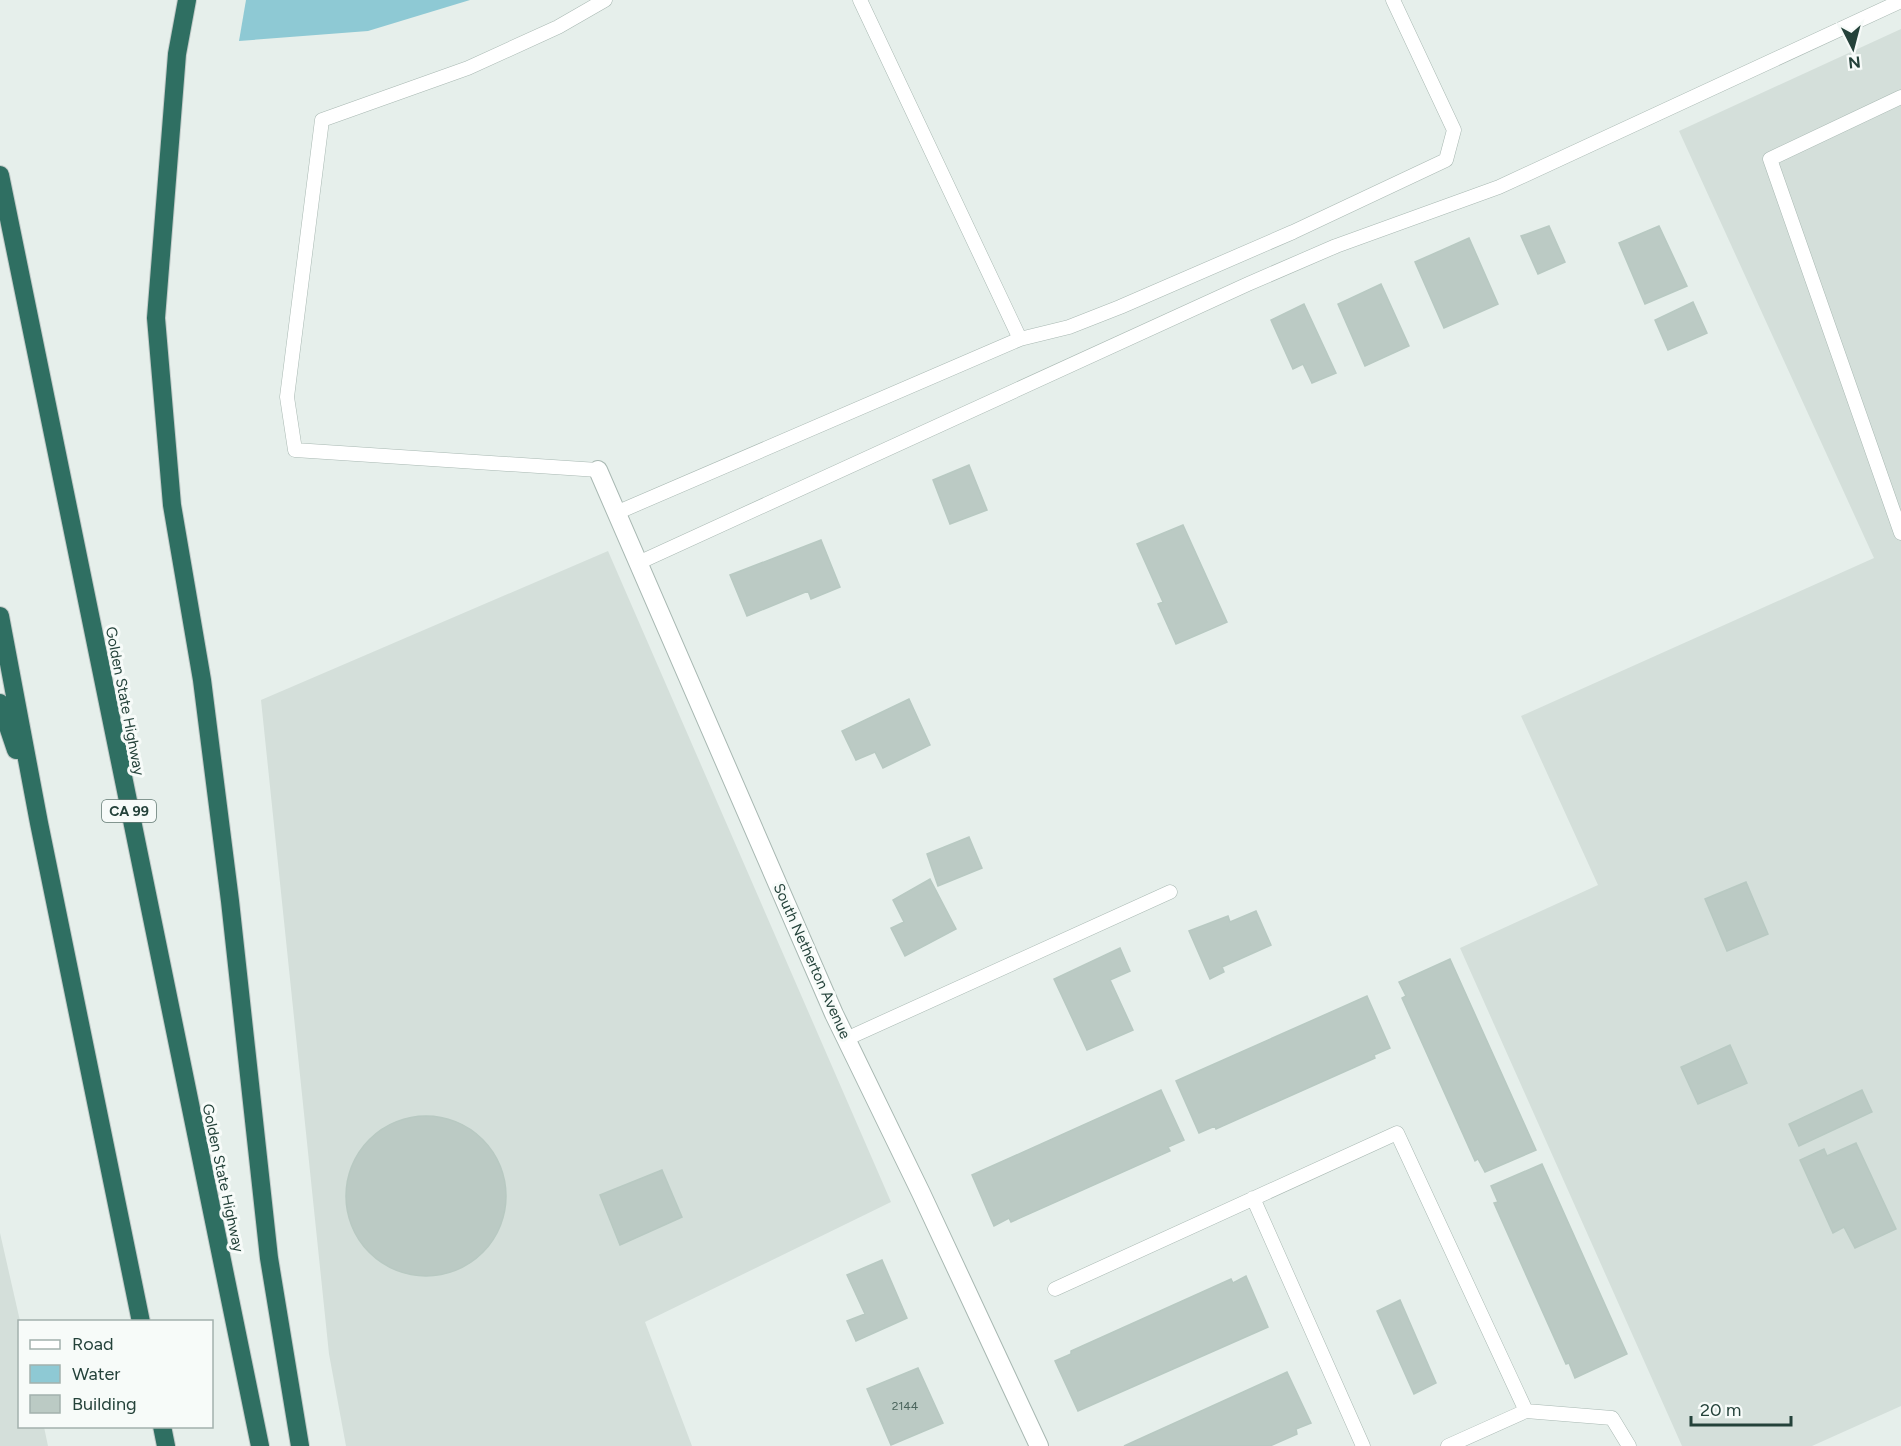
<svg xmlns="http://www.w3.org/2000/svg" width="1901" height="1446" font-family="Figtree,sans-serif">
  <rect width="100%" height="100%" fill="#e6efeb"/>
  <path fill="#d4dfda" d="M1901 29V1406L1812 1446H1682L1460 948 1598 885 1521 716 1874 558 1679 131Z
    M608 551 891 1202 645 1322 692 1446H346L329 1354 261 700Z
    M0 1233 20 1321V1426L44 1427 48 1446H0Z"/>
  <path fill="#8ec9d4" d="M246 0H470L368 31 239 41Z"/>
  <path fill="#bbcac4" stroke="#b8c9c2" stroke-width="1.5" d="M1549 226 1565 262 1538 274 1521 236Z
    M1659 226 1687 286 1645 304 1619 243Z
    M1469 238 1498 304 1444 328 1415 262Z
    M1381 284 1409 346 1365 366 1338 304Z
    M1693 302 1707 333 1668 350 1655 320Z
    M1304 304 1336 373 1312 383 1303 364 1293 369 1271 320Z
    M969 465 987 510 950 524 933 480Z
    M1183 525 1227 622 1176 644 1158 604 1163 602 1137 544Z
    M821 540 840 587 811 599 808 591 747 616 730 575Z
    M909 699 930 745 883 768 875 752 856 760 842 731Z
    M969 837 982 868 938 886 927 854Z
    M930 879 956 929 905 956 891 928 904 922 893 900Z
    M1746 882 1768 934 1727 951 1705 899Z
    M1256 911 1271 945 1222 967 1224 972 1210 979 1189 931 1228 916 1230 922Z
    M1120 948 1130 971 1110 980 1133 1030 1087 1050 1054 979Z
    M1450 959 1536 1150 1485 1172 1478 1159 1475 1161 1402 998 1406 996 1399 982Z
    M1367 996 1390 1048 1374 1055 1375 1058 1216 1129 1215 1126 1199 1133 1176 1081Z
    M1730 1045 1747 1083 1698 1104 1681 1067Z
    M1161 1090 1184 1140 1168 1147 1170 1151 1011 1222 1009 1218 994 1226 972 1175Z
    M1862 1090 1872 1112 1799 1146 1789 1124Z
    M346 1196a80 80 0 1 1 160 0a80 80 0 1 1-160 0Z
    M1856 1143 1896 1229 1855 1248 1844 1227 1833 1233 1800 1160 1824 1149 1827 1156Z
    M1542 1164 1627 1354 1575 1378 1569 1363 1566 1364 1494 1203 1498 1202 1491 1186Z
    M662 1170 682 1217 620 1245 600 1195Z
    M882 1260 907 1318 856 1341 847 1321 865 1314 847 1275Z
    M1246 1276 1268 1327 1078 1411 1055 1361 1071 1354V1351L1231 1279 1233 1283Z
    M1400 1300 1436 1383 1414 1394 1377 1311Z
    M918 1368 943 1423 891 1445 867 1389Z
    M1287 1372 1311 1423 1296 1429 1297 1434 1270 1446H1124Z"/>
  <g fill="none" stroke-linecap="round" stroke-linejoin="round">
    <defs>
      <path id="service" d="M1901 97 1770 159 1901 533
        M1020 339 1069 327 1120 307 1293 232 1446 160 1454 130 1393 0
        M598 470 295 450 287 397 322 120 468 68 558 27 605 0
        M616 513 1020 339 860 0
        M638 563 1248 284 1336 246 1499 187 1901 1
        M846 1039 1170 892
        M1253 1198 1363 1446
        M1055 1289 1397 1133 1526 1411
        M1448 1446 1526 1411 1612 1418 1629 1446"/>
      <path id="minor" d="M598 470 834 1014 921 1193 1039 1446"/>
      <path id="motorway" d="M187 0 177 54 156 318 172 505 202 680 230 901 269 1258 300 1446
        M0 175 260 1446
        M0 616 39 823 141 1322
        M0 703 16 750
        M162 1426 166 1446"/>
    </defs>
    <use href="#service" stroke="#a8b8b2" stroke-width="15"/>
    <use href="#minor" stroke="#a8b8b2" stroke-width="20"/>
    <use href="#motorway" stroke="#c2cac8" stroke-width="20"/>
    <use href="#service" stroke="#fff" stroke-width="14"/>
    <use href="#minor" stroke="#fff" stroke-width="18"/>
    <use href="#motorway" stroke="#2f6f62" stroke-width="18"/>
  </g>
  <g text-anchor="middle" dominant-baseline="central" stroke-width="6" stroke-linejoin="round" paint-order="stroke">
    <g font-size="12" fill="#4a645c">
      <text x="905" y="1406">2144</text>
    </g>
    <rect fill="#f7fbf9" stroke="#637a73" stroke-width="1.5" x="102" y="800" width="54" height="22" rx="4.5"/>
    <g font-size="14" font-weight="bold" fill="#24423a">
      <text x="129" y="811">CA 99</text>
    </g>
    <g font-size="15" fill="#24423a" stroke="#f7fbf9">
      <text transform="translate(125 701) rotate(79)">Golden State Highway</text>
      <text transform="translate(812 961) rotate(66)">South Netherton Avenue</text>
      <text transform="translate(223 1178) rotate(78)">Golden State Highway</text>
    </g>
  </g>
  <rect x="18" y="1320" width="195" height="108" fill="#f7fbf9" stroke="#a3b1ad" stroke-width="1.5"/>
  <rect x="30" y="1340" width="30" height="9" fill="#ffffff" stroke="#a3b1ad" stroke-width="1.5"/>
  <text x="72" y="1350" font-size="18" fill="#24423a">Road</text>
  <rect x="30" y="1365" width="30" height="18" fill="#8ec9d4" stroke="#a3b1ad" stroke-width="1.5"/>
  <text x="72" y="1380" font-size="18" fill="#24423a">Water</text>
  <rect x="30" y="1395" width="30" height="18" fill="#bbcac4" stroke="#a3b1ad" stroke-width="1.5"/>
  <text x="72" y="1410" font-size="18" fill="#24423a">Building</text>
  <g transform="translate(1853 48) rotate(174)" stroke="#f7fbf9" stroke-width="4.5" paint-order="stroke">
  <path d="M0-4.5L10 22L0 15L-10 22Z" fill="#24423a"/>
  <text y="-9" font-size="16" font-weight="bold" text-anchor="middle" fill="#24423a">N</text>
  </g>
  <path d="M1691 1416v9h100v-9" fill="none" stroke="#24423a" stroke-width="3"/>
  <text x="1700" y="1416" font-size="18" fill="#24423a" stroke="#f7fbf9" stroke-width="4.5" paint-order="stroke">20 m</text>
</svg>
